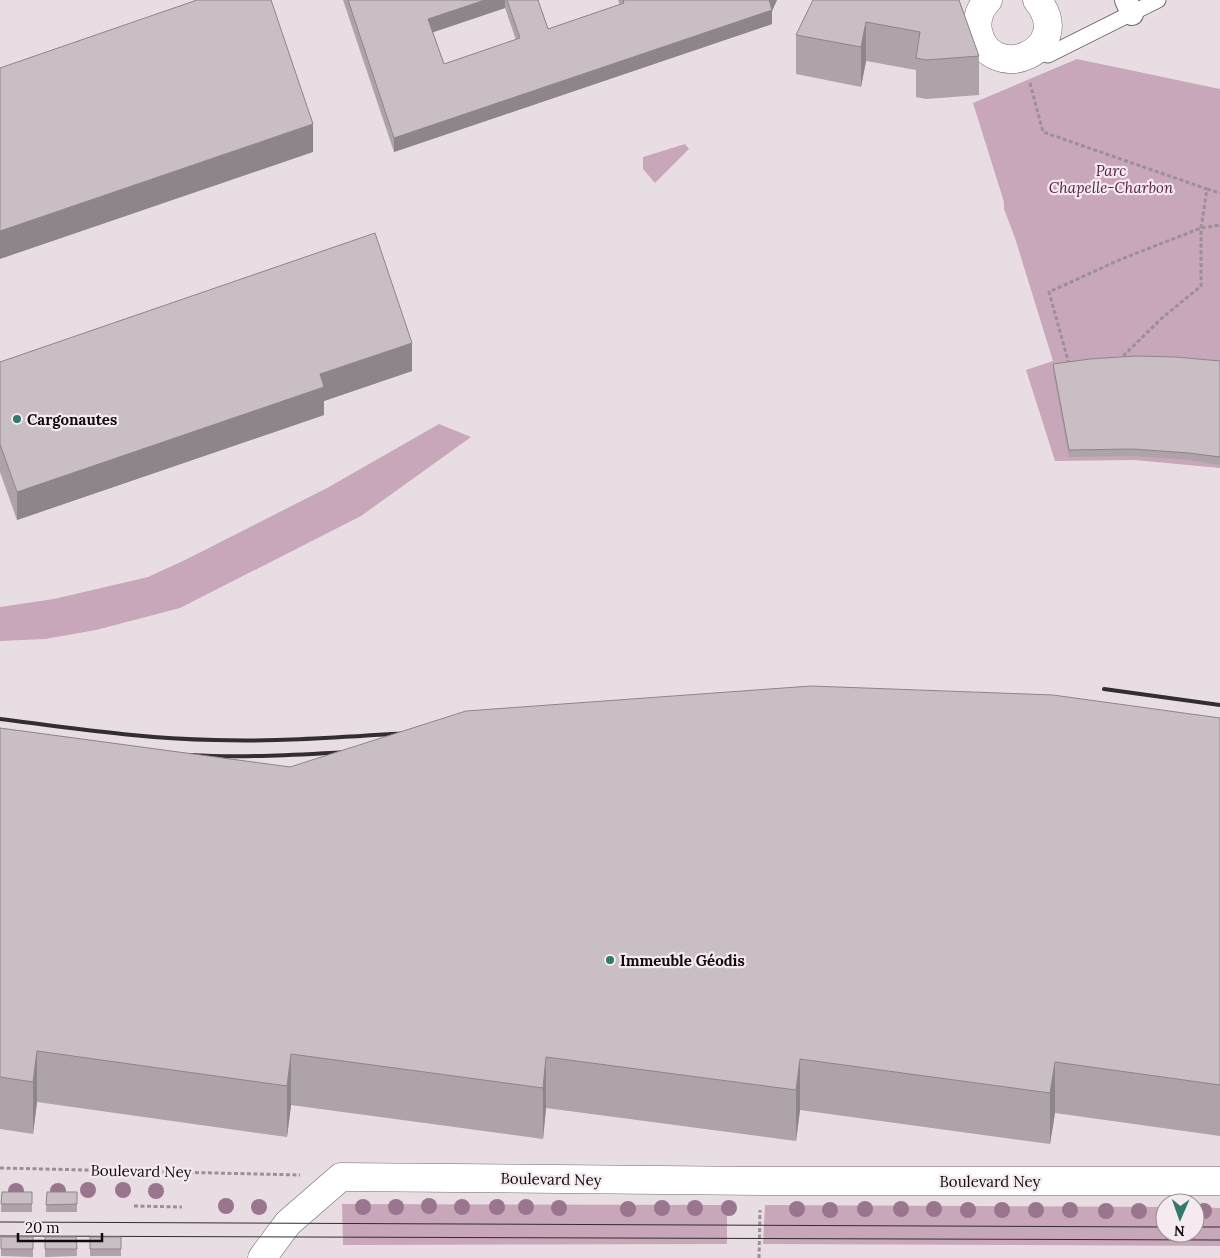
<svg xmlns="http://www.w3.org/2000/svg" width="1220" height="1258" font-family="Lora,serif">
  <rect width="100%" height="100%" fill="#e9dde4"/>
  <path fill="#c8a7bb" d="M1077 59 1220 89V468L1134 460 1055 461 1026 370 1053 361 1015 238 1004 209V202L973 103Z
    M685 144 689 149 655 183 643 169V157Z
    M439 424 471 437 361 516 180 608 96 630 45 639 0 641V607L54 599 148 577 185 560 327 488Z
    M342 1204 727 1205V1244L343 1245Z
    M765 1205 1165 1207V1233H1195V1207L1220 1208V1246L763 1244Z"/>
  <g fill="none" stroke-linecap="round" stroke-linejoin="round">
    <defs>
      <path id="service" d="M1035 52 1048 55 1158 0"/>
      <path id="pedestrian" d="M1126 0 1132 14"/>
      <path id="minor" d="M988 0C980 8 976 19 978 31 990 87 1078 50 1037 0
        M262 1258 288 1223 341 1177 761 1181H1220"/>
    </defs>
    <use href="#service" stroke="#74696f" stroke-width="17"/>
    <use href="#pedestrian" stroke="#74696f" stroke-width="24"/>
    <use href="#minor" stroke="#74696f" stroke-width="29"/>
    <path stroke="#9a9196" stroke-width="3" stroke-dasharray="4 2.5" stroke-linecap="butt" d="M1030 83 1043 132 1207 189 1201 228V286L1162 318 1123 356 1121 361
      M1207 189 1220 193
      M1069 364 1049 292 1119 260 1201 228 1220 225
      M0 1168 300 1175
      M134 1206 182 1207
      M759 1258 760 1210"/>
    <use href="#service" stroke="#fff" stroke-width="15"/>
    <use href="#pedestrian" stroke="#fff" stroke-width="22"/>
    <use href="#minor" stroke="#fff" stroke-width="28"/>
    <path stroke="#322d31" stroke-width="1" d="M0 1222 1165 1227
      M1195 1227H1220
      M0 1236 1220 1240"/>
    <path stroke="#322d31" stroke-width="4" d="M1104 689 1220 705
      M0 719C71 728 143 739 215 740 280 742 344 737 409 733
      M190 755C243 758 296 755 348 752"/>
  </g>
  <g fill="#99768d">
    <circle cx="88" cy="1190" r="8"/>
    <circle cx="123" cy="1190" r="8"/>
    <circle cx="16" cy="1191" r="8"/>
    <circle cx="58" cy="1191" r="8"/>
    <circle cx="156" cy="1191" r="8"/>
    <circle cx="226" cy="1206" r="8"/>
    <circle cx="429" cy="1206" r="8"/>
    <circle cx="259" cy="1207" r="8"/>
    <circle cx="363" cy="1207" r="8"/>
    <circle cx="396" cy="1207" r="8"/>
    <circle cx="462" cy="1207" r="8"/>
    <circle cx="497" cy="1207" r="8"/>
    <circle cx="526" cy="1207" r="8"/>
    <circle cx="559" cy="1208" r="8"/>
    <circle cx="662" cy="1208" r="8"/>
    <circle cx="695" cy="1208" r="8"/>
    <circle cx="729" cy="1208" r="8"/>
    <circle cx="628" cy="1209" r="8"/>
    <circle cx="797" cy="1209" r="8"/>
    <circle cx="865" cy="1209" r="8"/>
    <circle cx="901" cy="1209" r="8"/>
    <circle cx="934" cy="1209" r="8"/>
    <circle cx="830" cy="1210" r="8"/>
    <circle cx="968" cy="1210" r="8"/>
    <circle cx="1002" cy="1210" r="8"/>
    <circle cx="1036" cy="1210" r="8"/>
    <circle cx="1070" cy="1210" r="8"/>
    <circle cx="1106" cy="1211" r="8"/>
    <circle cx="1139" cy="1211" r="8"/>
    <circle cx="1204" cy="1211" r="8"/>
  </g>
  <path fill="#aea3a9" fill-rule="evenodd" d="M343 0H538L548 29 620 5 618 0H777L772 11V24L394 152ZM505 8 516 40 444 64 433 32Z
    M959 0 979 56V95L926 99 916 97V70L866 61 861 87 796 74V35Z
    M1220 361V465L1189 460 1133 456 1069 457 1053 372V364Z
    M0 362 412 371 324 401V415L17 520 0 472Z
    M1220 718V1136L1055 1113 1050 1144 800 1110 796 1141 546 1108 543 1139 291 1105 287 1137 37 1102 33 1134 0 1129V728L290 767Z
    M2 1192H32V1212H1Z
    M47 1192H77V1212H46Z
    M1 1237H33V1257L1 1256Z
    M45 1237H76L77 1256 45 1257Z
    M90 1237H121V1256H90Z"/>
  <path fill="#8d858a" d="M485 0H505V8L428 34V19Z
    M768 0H777L772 11V24L394 152V138Z
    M866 22V61L861 87V47Z
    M313 124V152L0 259V231Z
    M412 343V371L324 401V415L17 520V492L320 374Z
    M37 1051V1102L33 1134V1082Z
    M291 1054V1105L287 1137V1086Z
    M546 1057V1108L543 1139V1088Z
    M800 1059V1110L796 1141V1090Z
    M1055 1062V1113L1050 1144V1093Z"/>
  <path fill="#cabec5" stroke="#8d858a" d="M197 0H271L313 124 0 231V68Z
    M348 0H485L428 19 444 64 520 38 507 0H538L548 29 624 3 623 0H769L772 10 394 138Z
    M813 0H959L979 56 926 60 916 58 920 32 866 22 861 47 796 35Z
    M375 233 412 343 320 374 324 387 17 492 0 444V362Z
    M1135 356 1176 357 1220 361V457L1189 453 1133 449 1069 450 1053 364 1090 359Z
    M811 686 1053 695 1220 718V1085L1055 1062 1050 1093 800 1059 796 1090 546 1057 543 1088 291 1054 287 1086 37 1051 33 1082 0 1077V728L290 767 466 711Z
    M2 1192H32V1204H1Z
    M47 1192H77V1204L46 1205Z
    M1 1237H33V1249H1Z
    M45 1237H76L77 1249H45Z
    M90 1237H121V1249H90Z"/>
  <g fill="#327970" stroke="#f6eaf1" stroke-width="2">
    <circle cx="17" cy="419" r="5"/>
    <circle cx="610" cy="960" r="5"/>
  </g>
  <g text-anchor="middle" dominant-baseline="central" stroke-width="4.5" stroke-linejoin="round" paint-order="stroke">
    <g font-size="15" font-style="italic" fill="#572146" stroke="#f6eaf1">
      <text x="1111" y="170">Parc<tspan x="1111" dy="17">Chapelle-Charbon</tspan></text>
    </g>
    <g font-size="15" font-weight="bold" fill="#0e0a0d" stroke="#f6eaf1" text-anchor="start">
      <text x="27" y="419">Cargonautes</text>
      <text x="620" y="960">Immeuble Géodis</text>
    </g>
    <g font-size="15" fill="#0e0a0d" stroke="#f6eaf1">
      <text transform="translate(141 1171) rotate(1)">Boulevard Ney</text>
      <text transform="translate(551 1179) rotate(1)">Boulevard Ney</text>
      <text x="990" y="1181">Boulevard Ney</text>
    </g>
  </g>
  <g transform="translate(1180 1218) rotate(182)"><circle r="24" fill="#f6eaf1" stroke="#999096"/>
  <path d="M0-4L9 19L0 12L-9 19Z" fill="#327970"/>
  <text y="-8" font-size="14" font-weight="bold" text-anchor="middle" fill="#0e0a0d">N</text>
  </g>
  <path d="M18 1233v8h84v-8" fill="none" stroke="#0e0a0d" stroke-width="2.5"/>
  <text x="25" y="1233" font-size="15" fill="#0e0a0d" stroke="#f6eaf1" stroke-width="4" paint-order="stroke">20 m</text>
</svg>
